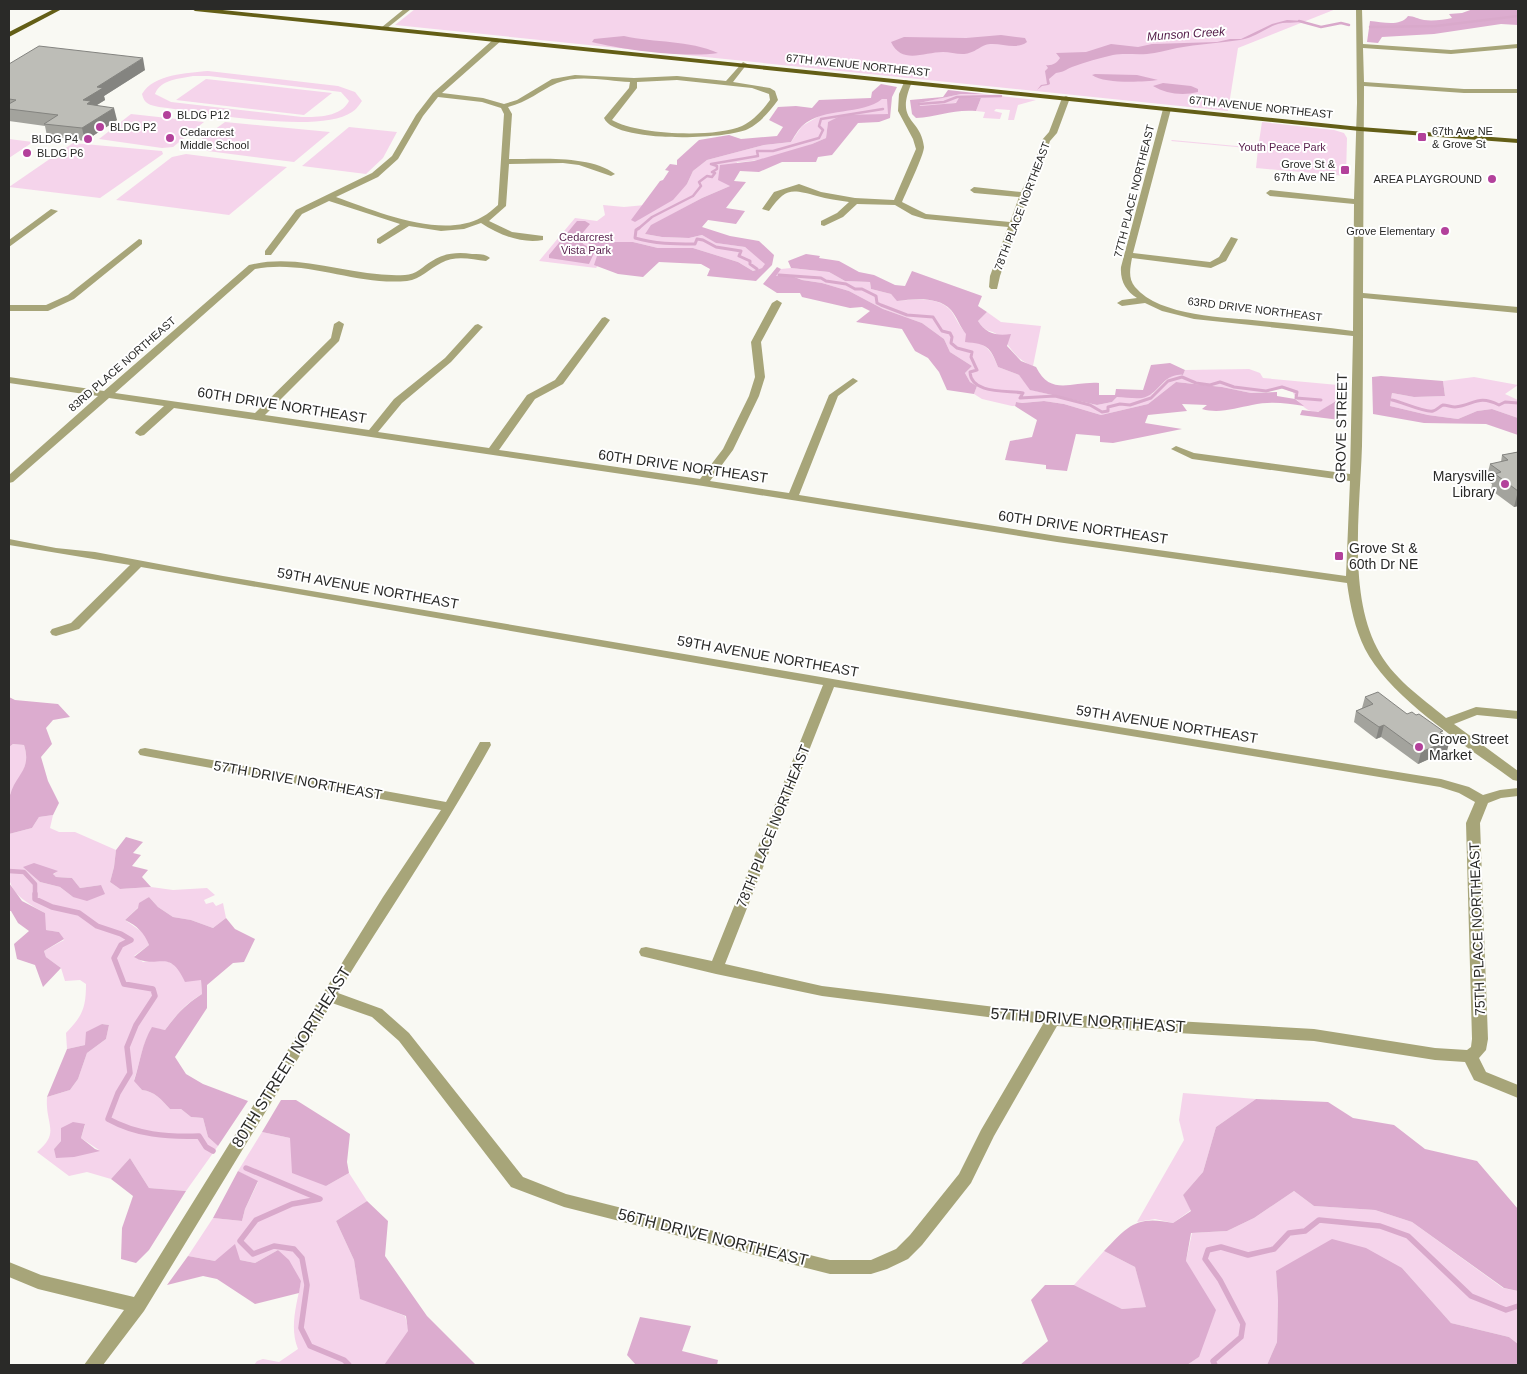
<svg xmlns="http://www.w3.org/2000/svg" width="1527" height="1374" font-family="Arial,sans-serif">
  <rect width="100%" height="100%" fill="#f9f9f3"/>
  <path fill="#f5d4eb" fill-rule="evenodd" d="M415 9H1336L1238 48 1228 111 395 25Z
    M208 71 338 86 355 92 362 101C359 105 356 110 352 112 319 135 201 112 159 107 150 105 144 104 142 94 154 74 187 73 208 71ZM193 76H209L341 92 349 101C341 117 318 117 302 117L171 102 155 94C161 79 179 79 193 76Z
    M206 79 332 93 304 115 176 100Z
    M961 94H984L1036 100 1018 105 1014 120H1008L1010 110 996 109 994 111 1002 113 1000 119 983 118 985 112 976 111 981 98C961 102 941 106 920 106L918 103Z
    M882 99H888V114L828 122 826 138C799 150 767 161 737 162L730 186 702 198 652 225 645 234 662 237 689 238 702 235 717 243 745 247 766 264 762 268 753 271 738 262 693 248H658L633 242H616L596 268 539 261 575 218 597 221 605 215 603 205 624 207 645 205 635 222 687 184 693 171 707 160 764 145 791 142 802 126 821 115Z
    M131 114 204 122 173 147 162 148 99 139Z
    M225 122 330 132 294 162 192 149V146Z
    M1262 122 1334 130 1344 133 1347 138 1346 176 1256 168 1258 149 1171 141 1172 140 1258 148Z
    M349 127 397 132 383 158 366 174 302 166Z
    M9 139 33 142 9 158Z
    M73 143 162 151 163 154 100 198 9 187Z
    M186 154 287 167 229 215 116 200 172 157Z
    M791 268 829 272 845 281 870 282 871 289 891 294 898 301C914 299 941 296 952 312 957 320 960 328 967 334 985 348 989 344 998 367L1019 375 1031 390 1097 405 1112 402 1117 397 1152 394 1167 379 1175 374 1183 375 1185 370 1249 369 1260 373 1263 378 1338 385 1336 401C1330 404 1323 411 1317 412 1307 413 1295 400 1293 392L1281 387 1267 392 1251 393 1222 387 1176 382 1148 404 1101 415 1064 404 1044 401 1022 403 1016 402 1015 406H1012L982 399 974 394 977 386 970 382 965 373 972 366 950 352 944 339 922 323 883 309 849 291 822 283 802 280 792 276H775L781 269Z
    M987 312 1001 322 1041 326 1033 366C1013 358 1014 349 1000 337 991 328 987 335 978 321Z
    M1474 377 1518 385 1505 394 1518 400V418L1492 409 1477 411 1458 419 1428 415 1390 406 1392 393 1414 397 1445 396 1443 381Z
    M13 744 24 745C32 770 17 775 9 797V747Z
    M53 815 50 828 59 832H75L116 850 114 867 110 882 120 889 151 887 173 890 207 888 215 895 204 900 206 904 213 902 216 906 223 903 226 918 213 928 191 920 173 917 158 907 149 897 125 920 145 934 149 945 134 956 143 962 165 960 201 980 202 994C186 1003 176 1015 165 1030L152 1028C142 1044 140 1063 134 1080L142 1090C154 1091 162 1100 170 1109H181L191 1117 203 1118 208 1137 218 1146 186 1191 149 1188 130 1158 111 1179 87 1172 69 1176 37 1152C61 1132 45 1125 47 1097L70 1090 78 1079 87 1053 106 1039 109 1025 102 1024 85 1045 67 1049 66 1033C82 1016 86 1009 86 984L80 980 65 981 61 968 46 957 44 951 64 940 59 932 45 930V913C0 889 9 881 9 834L32 828 39 817ZM24 867 57 871 53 875 56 877 72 878 80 888 101 885 73 897 60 887 40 882ZM85 1125 81 1138 99 1150 54 1149 61 1141Z
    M1183 1093 1256 1099 1216 1127 1203 1172 1183 1195 1191 1210 1173 1223 1155 1219 1137 1222 1184 1140 1179 1120Z
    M262 1132 290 1138 326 1186 349 1173 367 1201 336 1221 354 1260 360 1298 405 1316 409 1331 384 1365H254L257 1361 263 1359 279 1362 298 1349C289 1327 297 1304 301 1281L278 1250 255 1263 240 1260 215 1261 188 1256 213 1218 242 1221 245 1209 258 1182 238 1171Z
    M1294 1191 1314 1206 1375 1210 1412 1222 1503 1288 1518 1291V1344L1509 1337 1451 1323 1402 1268 1276 1271 1278 1301 1277 1342 1267 1365H1187L1199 1357 1186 1261 1192 1233 1227 1231 1254 1218Z
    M1104 1251 1135 1267 1147 1307 1122 1309 1074 1285Z"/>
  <path fill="#dcaccf" d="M1473 9H1518V25L1501 24 1434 34 1382 37 1378 43 1367 42 1370 21C1383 22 1400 27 1408 16 1414 16 1418 19 1424 20 1432 21 1444 20 1452 18L1449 14 1462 13Z
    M881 84 897 87 892 97 890 118 879 122 858 123 832 155 818 157 816 162H782L759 172 740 171 734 181 746 182 726 208 745 211 736 224 708 220 702 227 730 236 759 241 774 255 772 265 756 281 707 276 710 269 701 264 659 262 643 277 618 274 594 265 599 250 584 240 585 236 604 242H633L658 248H693L738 262 753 271 762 268 765 264 745 247 716 243 702 235 689 238 662 237 645 234 651 225 702 198 730 186 718 180 720 165 754 161 812 144 826 138 828 122 842 115 888 114 887 99H882C861 116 825 106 802 126 798 130 794 137 791 142L764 145 707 160 693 171 687 184 673 200 635 222 631 220 660 181 663 180 669 171 665 170 670 164 677 165V160L699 140 729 135 741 139 777 136 783 127 769 120 778 107 796 106 812 108 819 100 871 98 872 92Z
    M948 90 984 94H961L919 103 920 106 956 103 959 98H981L976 111C953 109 938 117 916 118L912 114 910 100 943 97Z
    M806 254 820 256 819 258 839 261 859 272 874 275 895 285 905 286 912 271 982 296 978 306 987 312 978 321C986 334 997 336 1011 334L1007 346 1021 361 1036 367C1051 397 1072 381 1099 383V395H1115L1116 389 1143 390 1151 365 1170 363 1185 370 1183 375C1162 373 1160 395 1142 398 1134 399 1125 397 1117 397L1112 402 1097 405 1030 390 1019 375 998 367C990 346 987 344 965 342L966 334C960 327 957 317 951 310 938 296 914 299 897 301L891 294 871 289 870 282 845 281 829 272 791 268 788 261Z
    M777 267 781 269 776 276H792L802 280 822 283 849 291 883 309 922 323 944 339 950 352 972 366 965 373 970 382 977 386 974 394 947 390 939 372 928 358 915 351 902 329 856 322 870 311 862 307 850 308 802 297 800 293H777L763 284Z
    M1381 376 1443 381 1445 396 1414 397 1392 393 1390 406 1428 415 1458 419 1477 411 1492 409 1518 418V435L1486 424 1424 423 1373 414 1372 377Z
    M1176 382 1222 387 1251 393 1277 392V396L1295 399 1304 406C1286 403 1270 401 1252 405 1236 408 1219 414 1202 409L1207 405 1182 404 1187 411 1148 415 1145 423 1182 429 1113 443 1100 442V436L1076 434 1067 471 1046 469V465L1005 460 1010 441 1032 437 1037 420 1015 406 1016 402 1022 403 1044 401 1064 404 1101 415 1148 404Z
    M1336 401 1340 403V420L1300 415 1302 410 1318 412Z
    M9 697 15 700 58 704 70 717 53 720 46 728 52 744 41 757 48 781 59 803 53 815 39 817 32 828 9 834C9 822 6 806 10 795 16 774 32 770 24 745L13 744 9 747Z
    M126 837 143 842 133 853 141 855 132 866 148 870 142 877 151 887 120 889 110 882 114 867 116 850Z
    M34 863 58 871 53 874 56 877 72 878 80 888 101 885 105 894 87 901 73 897 60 887 40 882 23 867Z
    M9 883 22 901 45 913 46 930 59 932 64 939 44 951 46 957 61 968 43 987 35 965 17 959 14 944 29 931 18 923 11 911H9Z
    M149 897 158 907 173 917 191 920 213 928 226 918 235 929 255 939 244 962 233 963 207 985V1008L175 1057 186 1074 203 1084 248 1101 218 1146 208 1137 203 1118 191 1117 181 1109H170C162 1100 154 1091 142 1090L134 1081C140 1063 142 1043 152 1027L165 1030C176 1015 186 1004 202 994L201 980 185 982C169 946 157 971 134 957L149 945C144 932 137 926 125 920L138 908 139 903Z
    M102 1024 109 1025 106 1039 87 1053 78 1079 70 1090 47 1097 67 1049 85 1045 86 1032Z
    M1256 1099 1328 1102 1353 1118 1394 1125 1425 1149 1477 1161 1518 1209V1291L1504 1288 1412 1222 1375 1210 1314 1206 1294 1191 1254 1218 1227 1231 1191 1233 1186 1261 1216 1310 1199 1357 1187 1365H1020L1048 1341 1031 1300 1045 1285H1074L1122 1309 1146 1307 1135 1267 1104 1251C1128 1226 1136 1215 1173 1223L1191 1211 1183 1195 1203 1172 1216 1127Z
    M281 1100H296L350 1134 347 1162 349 1173 326 1186 292 1173 290 1138 262 1132Z
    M73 1122 85 1124 81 1138 95 1149 100 1151 74 1157 56 1158 54 1149 61 1141V1128Z
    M130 1158 149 1188 186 1191 149 1250 136 1263 121 1259 122 1228 133 1196 111 1179Z
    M238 1171 258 1181 245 1209 242 1221 213 1218Z
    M367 1201 388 1221 385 1256 427 1316 476 1365H384L408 1331 406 1316 360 1299 354 1260 336 1221Z
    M1332 1239 1366 1248 1402 1268 1451 1323 1509 1337 1518 1344V1365H1267L1277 1342 1278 1301 1276 1271Z
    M235 1244 240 1260 255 1263 278 1250 289 1260 301 1281 299 1293 255 1304 217 1279 203 1276 167 1285 188 1256 215 1261Z
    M640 1317 691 1326 682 1351 718 1360 717 1365H636L627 1355Z"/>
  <path fill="#d9a9cb" d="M1287 20 1305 21C1295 24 1285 21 1275 25 1263 30 1254 38 1240 40 1219 43 1198 44 1177 48 1167 50 1157 53 1147 54 1136 55 1124 53 1113 55 1100 58 1085 62 1072 67 1065 70 1064 72 1056 73L1049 79 1050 84 1048 85 1042 86 1037 90 1041 85 1047 84 1045 71 1048 68 1046 65C1052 66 1057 63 1060 58L1056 53 1086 52 1111 44 1138 47 1152 44 1217 42 1230 39H1241L1272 24Z
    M1001 35 1025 38 1027 42C1017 50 1002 43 990 44 981 45 977 51 969 53 962 56 951 52 943 52 924 52 902 65 891 42L904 37 966 38Z
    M624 36C655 43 689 40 718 53 687 58 623 50 592 42L594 39Z
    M1095 74 1137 75 1158 80C1143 82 1104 84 1092 75Z
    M1163 83 1191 86 1198 89V92C1183 96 1166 94 1153 86Z
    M577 221H585L590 224 580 236 583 244 595 251 589 264 549 258V255Z"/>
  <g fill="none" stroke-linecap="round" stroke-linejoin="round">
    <path stroke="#d9a9cb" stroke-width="2.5" d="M1299 21 1321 27 1341 23 1349 25
      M1370 27 1436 26 1518 16
      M919 104 944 102 957 97 1001 96
      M638 229 652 217 693 196 701 186 699 182 707 176 712 177 715 173 712 172 717 169V166L711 164 758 156 757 151H773L819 138 823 130 819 126 821 119 883 109"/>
    <path stroke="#d9a9cb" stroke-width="3" d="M639 228 636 230 635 238C655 244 674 244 695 244L697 239 703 240 716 247 741 251 739 256 750 261V264L757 269
      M779 275 821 278 826 281 846 284 855 289H862L876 296 877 303 881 305 907 315 933 317 942 331 950 333 952 337 951 343 957 348 972 352 971 357 977 370 970 372C971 395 1010 390 1023 393L1020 398 1055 396 1090 405 1102 412 1108 411V407L1120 404 1130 405 1151 398 1168 381 1182 377 1196 383 1210 385 1220 382 1234 387 1266 391 1282 387 1297 392 1296 398 1321 400
      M1392 400C1402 402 1425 413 1433 411 1437 410 1440 406 1443 405 1447 405 1451 407 1455 407 1474 405 1478 394 1499 405L1505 402 1518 403"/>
    <path stroke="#d9a9cb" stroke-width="4.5" d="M9 871 24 872 35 884V895"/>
    <path stroke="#d9a9cb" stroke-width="5.5" d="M35 894V899L52 907 79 913 97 926 121 934 131 940 121 945 114 958 124 984 153 989 155 996 136 1025 127 1047 130 1073 118 1093 108 1119C137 1135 167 1137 199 1136L206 1147 213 1151
      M246 1168 320 1199 292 1204 256 1220 240 1241 253 1254 274 1246 294 1249 302 1258 307 1285 301 1328 310 1346 344 1360 349 1365
      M1215 1365 1213 1361 1241 1337 1243 1324 1220 1280 1205 1259 1208 1250 1221 1247 1248 1255 1274 1249 1289 1233 1305 1231 1319 1220 1380 1226 1408 1236 1471 1296 1506 1310 1518 1306"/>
    <path fill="#a7a579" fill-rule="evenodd" d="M404 9H411L386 29H382V27Z
      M1356 9H1362L1363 44 1451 50 1518 44V48L1451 54 1363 48 1364 82 1464 89H1518V93H1464L1364 86 1363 293 1518 307V313L1363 298C1363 348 1363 397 1362 446 1360 508 1348 592 1377 648 1392 678 1421 697 1446 718L1476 707 1518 711V719L1477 715 1454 724 1518 771V781L1513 780C1468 747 1390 698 1365 649 1355 629 1350 605 1347 583L1057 542 703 486 174 408 144 435 140 436 135 433 136 431 164 406 109 398 13 482 9 483V475L98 396 9 383V377L104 391 249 265C302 252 352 278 405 275 416 275 423 266 432 261 444 253 458 252 472 254 479 254 486 254 490 258L486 261C471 259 455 255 441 263 429 269 421 279 407 281 356 286 307 259 255 269L115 393 255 413 331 338 334 324 339 321 344 324 339 341 265 415 369 430 394 399 445 358 475 325 478 324 483 327 481 329 451 362 402 403 378 432 489 448 527 395 555 380 602 318 605 317 610 320 563 384 535 399 499 450 700 479 723 449 749 396 755 377 751 342 772 303 777 300 782 303 761 342 765 377 759 396 733 450 710 481 789 493 829 395 853 378 858 381 838 396 799 495 1057 536 1346 576 1350 481 1192 459 1171 449 1176 446 1194 453 1350 474 1353 336 1194 319 1162 311 1145 303 1122 306 1117 303 1122 300 1137 298C1126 291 1120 281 1121 267L1163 109 1167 107 1171 109 1133 253 1210 262 1219 257 1231 237 1238 239 1226 261 1211 268 1132 258C1130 269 1128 278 1135 287 1160 317 1226 317 1262 321 1292 324 1323 327 1353 331L1354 204 1270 196 1266 193 1270 190 1354 199 1357 103Z
      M495 38 502 40 442 93 483 98 504 104 517 100 552 79 575 75 634 78 677 76 726 81 743 62 747 64 733 82 770 88 775 91 778 100C769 112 761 122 748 129 725 140 614 143 604 118L629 88 630 82C608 81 578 74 557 83 539 91 528 102 508 107L512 114 509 159C539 159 591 155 615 174L611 176 579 165 563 163 509 164 506 206 489 221 512 232 543 236V240C522 244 499 235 481 223L464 229 441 231 409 226 380 244 377 243V239L400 224 329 201 302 214 271 255H265V251L296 210 372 173 392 156 416 115 433 93ZM677 80 752 88 769 94 770 100C762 111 754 120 742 126 715 138 637 135 612 120L637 88V82ZM438 97 482 102 501 108 504 114 498 205C493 209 488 214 482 217 442 240 376 211 336 197L378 177 398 159 423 116Z
      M905 80 912 82C894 123 921 117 924 147 924 155 906 192 902 202L926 214 1010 222 1019 197 974 193 970 190 974 187 1021 192 1035 162 1042 140 1049 132 1062 98 1066 96 1070 98 1057 133 1050 141 1043 162 1028 195 1000 276 997 289H991L989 287 990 276 1008 227 925 219 912 215 895 205 857 204 843 217 824 226 821 225V221L837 213 849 202C838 200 827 199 817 196 790 189 786 188 769 211L762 209 774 192 799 184 821 192 855 198 894 200 916 149 913 139 898 111 899 94Z
      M51 209 58 211 9 247V240Z
      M139 239 142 240V244L74 299 48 311H9V305H46L68 295Z
      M9 539 56 548 95 552 223 576 1063 718 1441 779 1469 787 1483 795 1500 790 1518 788V796L1501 798 1488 803 1480 823 1488 1039 1486 1050 1479 1058 1486 1072 1518 1085V1098L1474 1080 1465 1062 1435 1060 1314 1041 1057 1026 994 1136 971 1183 922 1245 908 1259 887 1269 871 1274H830L564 1207 511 1187 399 1041 372 1017 332 1003 144 1311 103 1365H84L124 1310 38 1289 9 1277V1262L41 1275 134 1297 383 897 441 810 145 756 140 755 138 752 140 749 145 748 446 802 480 742H490L491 745C444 830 389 910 338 993L382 1009 409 1033 523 1177 566 1194 830 1260H871L896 1249 910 1235 959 1174 981 1130 1043 1024 822 996 716 974 641 956 639 952 641 948 646 947 712 961 823 685 141 567 79 629 56 636 52 635 50 632 52 629 71 623 130 565 9 545ZM834 687 1440 787 1459 793 1475 802 1466 823 1472 1039 1471 1047 1467 1050 1435 1048 1314 1029 1053 1014 822 986 725 964Z"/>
    <path fill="#635e16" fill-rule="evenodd" d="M54 9H62L9 37V32Z
      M192 9H213L1360 127 1518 139V143L1360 131 195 11Z"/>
  </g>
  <path fill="#a3a39d" d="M9 64 145 70 104 96 105 100 97 105 117 120 85 141 47 136 45 126 9 121Z
    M1518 452V506L1514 507 1491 490 1492 484 1486 480 1490 464 1501 462 1502 455Z
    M1365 697 1407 714 1442 734 1447 751 1418 764 1381 737 1376 739 1354 722 1356 711 1362 708Z"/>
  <path fill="#848480" d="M143 58 145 70 104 96 105 100 92 108 83 100 97 87Z
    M114 108 117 120 85 141 82 128Z
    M1518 491V506L1514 507Z
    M1384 725 1381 737 1376 739 1379 727Z
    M1450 740 1447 751 1418 764 1421 752Z"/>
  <path fill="#bdbdb7" stroke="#848480" d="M39 46 143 58 97 87 103 88 83 100 91 101 87 104 114 108 82 128 44 124 58 115 9 109V104L16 100 9 99V64Z
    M1518 452V491L1495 474 1501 472 1490 464 1508 460 1502 455Z
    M1378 692 1407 714 1412 712 1416 715 1419 714 1443 731 1440 732 1450 740 1421 752 1384 725 1379 727 1356 711 1373 704 1365 697Z"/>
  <g fill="#b3419b" stroke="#fff" stroke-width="2">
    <circle cx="167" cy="115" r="5"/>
    <circle cx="100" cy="127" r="5"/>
    <rect x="1417" y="132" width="10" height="10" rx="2.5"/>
    <circle cx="170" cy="138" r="5"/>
    <circle cx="88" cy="139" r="5"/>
    <circle cx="27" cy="153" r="5"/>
    <rect x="1340" y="165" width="10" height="10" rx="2.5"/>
    <circle cx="1492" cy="179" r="5"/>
    <circle cx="1445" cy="231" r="5"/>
    <circle cx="1505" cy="484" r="5"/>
    <rect x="1334" y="551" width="10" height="10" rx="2.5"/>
    <circle cx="1419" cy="747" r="5"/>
  </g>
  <g text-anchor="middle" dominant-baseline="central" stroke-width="4" stroke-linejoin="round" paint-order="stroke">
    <g font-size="11" fill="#2a2a28" stroke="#fff">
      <text transform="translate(858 65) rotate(6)">67TH AVENUE NORTHEAST</text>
      <text transform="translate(1261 107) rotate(6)">67TH AVENUE NORTHEAST</text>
      <text transform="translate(1134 191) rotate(-76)">77TH PLACE NORTHEAST</text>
      <text transform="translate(1022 206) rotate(-69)">78TH PLACE NORTHEAST</text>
      <text transform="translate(1255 309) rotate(7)">63RD DRIVE NORTHEAST</text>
      <text transform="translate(122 364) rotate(-41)">83RD PLACE NORTHEAST</text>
    </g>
    <g font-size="11" fill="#2a2a28" stroke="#fff" text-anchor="start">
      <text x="177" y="115">BLDG P12</text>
      <text x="110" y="127">BLDG P2</text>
      <text x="1432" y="131">67th Ave NE<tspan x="1432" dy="13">&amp; Grove St</tspan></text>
      <text x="180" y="132">Cedarcrest<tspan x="180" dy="13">Middle School</tspan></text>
      <text x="78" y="139" text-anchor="end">BLDG P4</text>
      <text x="37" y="153">BLDG P6</text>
      <text x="1335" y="164" text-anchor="end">Grove St &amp;<tspan x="1335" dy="13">67th Ave NE</tspan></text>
      <text x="1482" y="179" text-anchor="end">AREA PLAYGROUND</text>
      <text x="1435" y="231" text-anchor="end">Grove Elementary</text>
    </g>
    <g font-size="11" fill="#581f4c" stroke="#fff">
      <text x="1282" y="147">Youth Peace Park</text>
      <text x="586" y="237">Cedarcrest<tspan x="586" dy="13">Vista Park</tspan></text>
    </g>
    <g font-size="12" font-style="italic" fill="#521a47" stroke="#fff">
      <text transform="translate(1186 34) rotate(-4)">Munson Creek</text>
    </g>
    <g font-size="14" fill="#2a2a28" stroke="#fff">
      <text transform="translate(282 405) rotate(9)">60TH DRIVE NORTHEAST</text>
      <text transform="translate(1341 428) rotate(-89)">GROVE STREET</text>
      <text transform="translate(683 466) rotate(8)">60TH DRIVE NORTHEAST</text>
      <text transform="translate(1083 527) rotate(8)">60TH DRIVE NORTHEAST</text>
      <text transform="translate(368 588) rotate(10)">59TH AVENUE NORTHEAST</text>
      <text transform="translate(768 656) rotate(10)">59TH AVENUE NORTHEAST</text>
      <text transform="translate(1167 724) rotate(9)">59TH AVENUE NORTHEAST</text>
      <text transform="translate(298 780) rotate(10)">57TH DRIVE NORTHEAST</text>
      <text transform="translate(773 826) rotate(-68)">78TH PLACE NORTHEAST</text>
      <text transform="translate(1477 929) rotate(-92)">75TH PLACE NORTHEAST</text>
    </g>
    <g font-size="14" fill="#2a2a28" stroke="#fff" text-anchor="start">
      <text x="1495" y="476" text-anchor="end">Marysville<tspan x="1495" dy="16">Library</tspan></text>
      <text x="1349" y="548">Grove St &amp;<tspan x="1349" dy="16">60th Dr NE</tspan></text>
      <text x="1429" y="739">Grove Street<tspan x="1429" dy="16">Market</tspan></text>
    </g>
    <g font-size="16" fill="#2a2a28" stroke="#fff">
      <text transform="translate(1088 1020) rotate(4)">57TH DRIVE NORTHEAST</text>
      <text transform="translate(291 1057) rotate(-58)">80TH STREET NORTHEAST</text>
      <text transform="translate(713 1237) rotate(14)">56TH DRIVE NORTHEAST</text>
    </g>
  </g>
  <rect width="1527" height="1374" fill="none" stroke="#2a2a28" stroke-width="20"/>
</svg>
